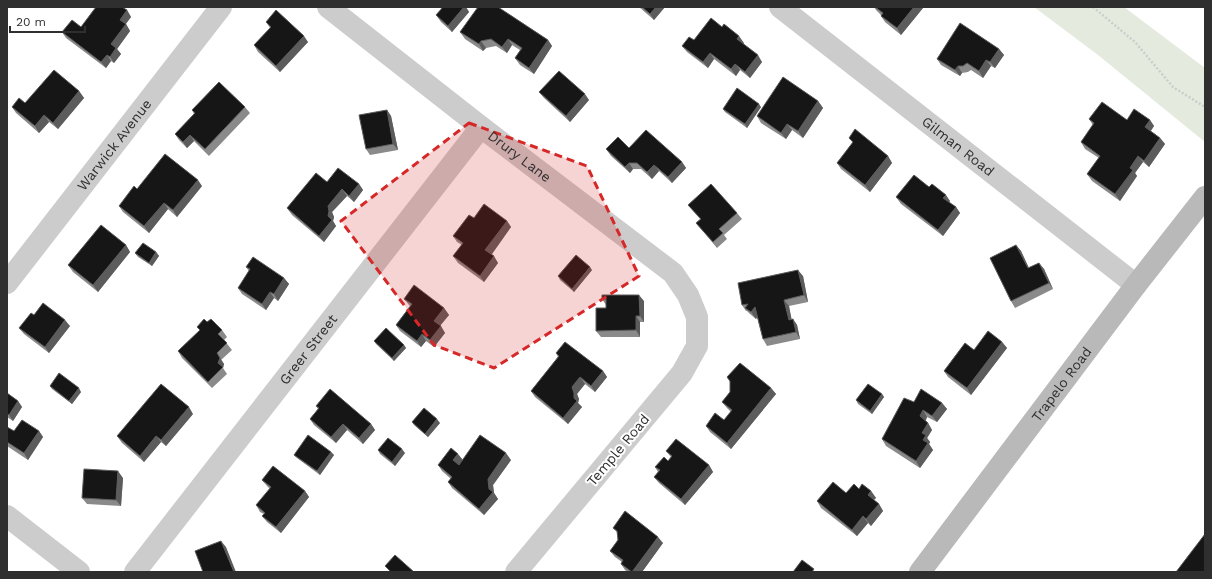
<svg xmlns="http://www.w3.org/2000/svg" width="1212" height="579" font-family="'Work Sans',sans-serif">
  <rect width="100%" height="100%" fill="#fff"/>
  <path fill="#e4ebde" d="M1034 7H1124L1205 68V142L1098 55Z"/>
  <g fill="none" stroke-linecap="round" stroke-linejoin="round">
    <path stroke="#ccc" stroke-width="2.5" stroke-dasharray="2 2" stroke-linecap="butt" d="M1093 7 1135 42 1173 87 1205 107"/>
    <g stroke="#ccc" stroke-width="22">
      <path id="s1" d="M328 7 481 127 673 273 688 295 697 317V346L682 373 516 572"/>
      <path id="s2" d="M780 7 1136 285"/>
      <path id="s3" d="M7 283 221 7"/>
      <path d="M7 516 79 572"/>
      <path id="s4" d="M135 572 481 127"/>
    </g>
    <path stroke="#b9b9b9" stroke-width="22" id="s5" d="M920 572 1136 285 1205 197"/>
  </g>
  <path fill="#8a8a8a" d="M439 7H466L469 12 452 32 441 22 436 15 442 9Z
    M639 7H665L654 20Z
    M874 7H923V8L901 35 885 22 881 16V15L876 10Z
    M127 10 131 17 126 24 130 31 117 49 121 54 114 63 111 61 106 68 66 38 62 32 81 27Z
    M266 22 308 42 280 72 258 52 254 45 270 28Z
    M460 32 548 40 552 46 534 74 520 65 515 58 520 50 512 45 507 53 496 46 486 48 483 51 465 39Z
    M744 43 743 44 762 62 750 78 740 70 736 76 714 59 708 68 687 52 682 46Z
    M999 49 1004 55 995 68 991 66 983 78 971 70 968 72 962 73 960 76 941 65 937 59Z
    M79 91 84 98 58 129 49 122 39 133 16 113 12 107Z
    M539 92 589 100 570 122 544 98Z
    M818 101 823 108 803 138 792 130 786 139 761 123 757 116Z
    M245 107 250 113 209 156 194 141 187 148 179 140 175 134 194 114 192 110Z
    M761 107 747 128 725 112 723 109Z
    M387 110 391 116 398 150 370 155 366 149Z
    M1089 119 1150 120 1154 126 1151 131 1160 138 1165 144 1149 167 1143 162 1135 173 1137 176 1120 201 1092 181 1087 174 1099 158 1085 149 1081 142 1093 125Z
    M849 138 888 156 892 163 870 192 841 169 837 163 853 143Z
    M629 148 682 162 686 168 672 183 659 171 652 179 641 169H633L630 173 611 156 606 149Z
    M327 182 359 184 363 190 354 202 347 196 332 212 334 217 333 221 336 226 324 242 292 215 287 208Z
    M202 186 177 217 168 209 149 233 123 212 119 206 137 189Z
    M929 187 950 201 949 202 956 207 960 213 943 236 901 204 896 197Z
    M688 205 737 213 742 219 724 235 727 239 717 248 701 229 696 223 700 219Z
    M474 218 507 221 511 227 491 254 498 263 484 282 458 263 453 256 462 245 457 242 453 236Z
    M126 245 130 252 98 292 73 272 68 265Z
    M1016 245 1021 251 1029 268 1039 263 1044 269 1053 289 1015 308 1011 301Z
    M156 252 159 256 152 266 138 257 135 253Z
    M246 267 284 278 289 284 278 301 274 298 266 310 242 294 238 288 249 271Z
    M592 270 574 292 560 280 558 276Z
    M803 276 808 302 789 306 791 319H793L797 325 800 339 767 346 763 339 757 317 756 319 750 314 747 311H746L742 305Z
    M404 299 444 308 449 315 440 326 445 333 434 347 426 341 421 347 400 331 396 325 410 306 409 305Z
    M602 299 644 301V322H640V337H601L596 331 606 308V305Z
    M34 315 70 326 49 353 24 334 19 328Z
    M207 322 222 330 227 337 224 340 232 350 221 360 224 364 223 368 227 374 212 388 182 358 178 351 200 330 197 327Z
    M374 341 404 345 406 348 394 361 376 344Z
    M1002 342 1007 348 971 395 948 377 944 371 974 350Z
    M556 353 603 371 607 377 595 392 585 384 577 394 579 399 578 403 582 407 568 424 535 397 531 391 558 357Z
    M727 377 771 388 776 394 731 449 710 432 706 426 724 420 731 412 727 408 722 402 730 392V382Z
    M50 386 81 392 72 404 52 389Z
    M7 393 18 401 22 407 13 421 7 417Z
    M882 394 884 397 872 414 858 404 856 400Z
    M914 402 942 403 947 409 937 422 927 417 925 421 928 423 932 430 927 438 930 442 929 444 933 450 920 468 886 446 882 439Z
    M316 406 371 424 375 430 363 444 347 430 336 443 314 425 310 419 318 409Z
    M193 414 166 446 161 442 144 462 122 443 117 436Z
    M412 422 440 423 428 437 414 425Z
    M7 427 14 431H39L43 437 28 460 7 446Z
    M378 450 405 453 395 466 380 454Z
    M666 451 709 465 713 472 685 505 659 483 654 477 658 472 655 467 668 461 671 457Z
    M331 452 334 455 320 475 297 458 294 455Z
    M462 460H511L493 485 494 493 498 499 484 515 452 488 448 482 451 479 442 471 438 465Z
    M123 478 121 506 87 504 82 498Z
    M262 480 305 491 309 497 281 533 267 522 262 516 264 514 260 512 256 505 270 489 267 486Z
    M859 489 871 491 876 498 874 500 879 504 883 511 871 526 868 523 857 536 821 508 817 501 846 493Z
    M613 528 663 543 642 572H628L625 570 621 564 622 562 615 557 610 551 618 540 617 532Z"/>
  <path fill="#5c5c5c" d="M464 7H466L469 12 452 32 448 26Z
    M656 7H665L654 20 650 14Z
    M914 7H923V8L901 35 897 28Z
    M127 10 131 17 124 26 126 24 130 31 117 49 121 54 114 63 110 57 111 44 120 20Z
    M304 36 308 42 280 72 276 66Z
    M739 36 744 43 742 46 737 39Z
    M508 39 512 45 507 53 502 47Z
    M548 40 552 46 534 74 529 68Z
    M481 41 486 48 483 51 479 44Z
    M999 49 1004 55 995 68 990 62Z
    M710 53 714 59 708 68 703 62Z
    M107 55 111 61 106 68 101 62Z
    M758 55 762 62 750 78 745 72Z
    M986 60 991 66 983 78 979 71Z
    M735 64 740 70 736 76 731 69Z
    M958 66 962 73 960 76 955 70Z
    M79 91 84 98 58 129 53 123Z
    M585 94 589 100 570 122 566 116Z
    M818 101 823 108 803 138 798 131Z
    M759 104 761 107 747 128 745 124Z
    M387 110 391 116 398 150 393 144Z
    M44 115 49 122 39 133 35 126Z
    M1150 120 1154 126 1149 133 1145 127Z
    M787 124 792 130 786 139 781 133Z
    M190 135 194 141 187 148 183 142Z
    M1160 138 1165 144 1149 167 1144 161Z
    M888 156 892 163 870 192 865 185Z
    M1138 156 1143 162 1135 173 1137 176 1120 201 1115 194 1130 168Z
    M682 162 686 168 672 183 668 177Z
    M629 163 633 169 630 173 625 167Z
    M654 165 659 171 652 179 647 172Z
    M198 180 202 186 177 217 173 210Z
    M359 184 363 190 354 202 349 196Z
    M342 189 347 196 332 212 334 217 333 221 336 226 324 242 319 236 328 216V206Z
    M946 195 950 201 948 204 943 198Z
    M164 203 168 209 149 233 144 226Z
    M956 207 960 213 943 236 938 230Z
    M507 221 511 227 490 257 485 250Z
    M126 245 130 252 98 292 93 285Z
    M1016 245 1021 251 1032 275 1028 268Z
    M156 252 159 256 152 266 149 263Z
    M494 256 498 263 484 282 480 276Z
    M1039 263 1044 269 1053 289 1049 283Z
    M590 267 592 270 574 292 572 289Z
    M798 270 803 276 808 302 804 295Z
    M284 278 289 284 278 301 274 294Z
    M270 292 274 298 266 310 262 304Z
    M639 295 644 301V322L640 316Z
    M784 300 789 306 793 326 789 320Z
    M755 307 759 314 756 319 751 312Z
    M444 308 449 315 438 328 434 321Z
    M636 316 640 322V337L636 330Z
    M793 319 797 325 800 339 796 332Z
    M65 320 70 326 49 353 45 347Z
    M441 326 445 333 434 347 430 340Z
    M422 334 426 341 421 347 417 341Z
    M1002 342 1007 348 971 395 967 388Z
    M404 345 406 348 394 361 392 358Z
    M217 353 224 364 223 368 218 363Z
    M603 371 607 377 595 392 591 386Z
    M580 377 585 384 577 394 579 399 578 403 582 407 568 424 563 418 574 398 572 387Z
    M79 388 81 392 72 404 69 401Z
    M771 388 776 394 731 449 727 443Z
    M882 394 884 397 872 414 870 411Z
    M18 401 22 407 13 421 9 415Z
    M942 403 947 409 937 422 932 416Z
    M189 407 193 414 166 446 161 440Z
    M923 410 927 417 925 423 920 416Z
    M437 419 440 423 428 437 425 434Z
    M928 423 932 430 927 438 930 442 929 444 933 450 920 468 916 461 923 440 922 433Z
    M343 424 347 430 336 443 331 437Z
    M371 424 375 430 363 444 359 438Z
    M39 431 43 437 28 460 24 453Z
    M156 436 161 442 144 462 140 456Z
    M402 449 405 453 395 466 392 462Z
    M331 452 334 455 320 475 317 471Z
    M506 453 511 460 493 485 494 493 498 499 484 515 479 509 489 489 488 479Z
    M458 454 463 460 458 466 453 460Z
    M709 465 713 472 685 505 681 499Z
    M118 471 123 478 121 506 116 500Z
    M305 491 309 497 281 533 276 527Z
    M871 491 876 498 872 501 868 495Z
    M879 504 883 511 871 526 866 519Z
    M863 516 868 523 857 536 852 530Z
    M658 537 663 543 642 572H632Z
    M221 541 226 547 236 572H234Z"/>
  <path fill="#161616" stroke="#5c5c5c" d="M96 7H122L127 10 120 20 126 24 111 44 116 48 110 57 107 55 101 62 62 32 72 20 81 27Z
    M443 7H464L448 26 436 15Z
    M478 7H498L548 40 529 68 515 58 522 48 508 39 502 47 491 39 481 41 479 44 460 32Z
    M642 7H656L650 14Z
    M875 7H914L897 28 881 16 883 13Z
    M276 10 304 36 276 66 254 45 271 27 266 22Z
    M711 18 722 27 724 24 739 36 737 39 758 55 745 72 735 64 731 69 710 53 703 62 682 46 689 37 694 40Z
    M960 23 999 49 990 62 986 60 979 71 967 63 963 66H958L955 70 937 59Z
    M54 70 79 91 53 123 44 115 35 126 12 107 19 98 25 103Z
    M559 71 585 94 566 116 539 92Z
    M783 77 818 101 798 131 787 124 781 133 757 116Z
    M219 82 245 107 205 149 190 135 183 142 175 134 195 113 192 110Z
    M737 88 759 104 745 124 723 109Z
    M1102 102 1127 120 1134 109 1150 120 1145 127 1160 138 1144 161 1138 156 1130 168 1133 170 1115 194 1087 174 1100 156 1081 142 1094 123 1089 119Z
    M387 110 393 144 366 149 359 115Z
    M855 129 888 156 865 185 837 163 853 142 849 138Z
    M646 130 682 162 668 177 654 165 647 172 637 163H629L625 167 606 149 618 137 629 148Z
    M165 154 198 180 173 210 164 203 144 226 119 206 134 186 137 189Z
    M338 168 359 184 349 196 342 189 328 206 329 211 328 216 332 220 319 236 287 208 316 173 327 182Z
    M914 175 929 187 932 184 946 195 943 198 956 207 938 230 896 197Z
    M711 184 737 213 719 229 723 233 713 242 696 223 701 219 688 205Z
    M484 204 507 221 485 250 494 256 480 276 453 256 463 243 453 236 469 215 474 218Z
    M101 225 126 245 93 285 68 265Z
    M143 243 156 252 149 263 135 253Z
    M1016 245 1028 268 1039 263 1049 283 1011 301 990 258Z
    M576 255 590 267 572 289 558 276Z
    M253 257 284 278 274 294 270 292 262 304 238 288 250 269 246 267Z
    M798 270 804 295 784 300 789 320 793 319 796 332 763 339 755 307 751 312 745 308 748 304 742 305 738 283Z
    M414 285 444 308 434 321 441 326 430 340 422 334 417 341 396 325 412 304 404 299Z
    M602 295H639L640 316H636V330L596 331V308H606V299H602Z
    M43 303 65 320 45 347 19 328 31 313 34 315Z
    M204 319 207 322 211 319 222 330 218 334 227 343 217 353 220 358 218 363 223 367 208 382 178 351 200 330 197 327Z
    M386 328 404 345 392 358 374 341Z
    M988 331 1002 342 967 388 944 371 965 343 974 350Z
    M565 342 603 371 591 386 580 377 572 387 574 393V398L577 401 563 418 531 391 559 356 556 353Z
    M740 363 771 388 727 443 706 426 715 413 724 420 732 410 722 402 730 392V381L727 377Z
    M59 373 79 388 69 401 50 386Z
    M161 384 189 407 161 440 156 436 140 456 117 436Z
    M868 384 882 394 870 411 856 400Z
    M330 389 371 424 359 438 343 424 331 437 310 419 319 408 316 406Z
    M921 389 942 403 932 416 923 410 920 416 928 423 922 433 926 435 923 440 928 443 916 461 882 439 904 398 914 402Z
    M7 393 18 401 9 415 7 413Z
    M424 408 437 419 425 434 412 422Z
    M22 420 39 431 24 453 7 442V427L14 431Z
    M308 435 331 452 317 471 294 455Z
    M480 435 506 453 488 479 489 489 493 492 479 509 448 482 452 477 438 465 451 448 458 454 453 460 459 465Z
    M388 438 402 449 392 462 378 450Z
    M676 439 709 465 681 499 654 477 660 470 655 467 664 457 668 461 672 456 666 451Z
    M273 466 305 491 276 527 262 516 265 513 256 505 271 487 262 480Z
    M84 469 118 471 116 500 82 498Z
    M833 482 846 493 854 484 859 489 862 484 871 491 868 495 879 504 866 519 863 516 852 530 817 501Z
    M625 511 658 537 632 572 621 564 623 560 610 551 618 540 617 531 613 528Z
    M1205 534V572H1176Z
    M221 541 234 572H203L195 551Z
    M395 555 414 572H391L385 566Z
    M802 560 814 569 812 572H793Z"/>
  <path fill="#d62828" fill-opacity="0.2" stroke="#d62828" stroke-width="3" stroke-dasharray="8 5" stroke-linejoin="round" d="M469 123 587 166 639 276 494 368 434 345 341 221Z"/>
  <g text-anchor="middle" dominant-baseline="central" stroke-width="4" stroke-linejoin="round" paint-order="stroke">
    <g font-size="14" fill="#2f2f2f" stroke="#fff">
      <text stroke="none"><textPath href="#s3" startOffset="175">Warwick Avenue</textPath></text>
      <text stroke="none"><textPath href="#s2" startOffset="226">Gilman Road</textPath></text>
      <text stroke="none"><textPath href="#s1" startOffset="243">Drury Lane</textPath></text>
      <text stroke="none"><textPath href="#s4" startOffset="282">Greer Street</textPath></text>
      <text stroke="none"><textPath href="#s5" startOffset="235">Trapelo Road</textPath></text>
      <text transform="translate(618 450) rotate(-50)">Temple Road</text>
    </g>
  </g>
  <rect width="1212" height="579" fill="none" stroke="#2f2f2f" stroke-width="16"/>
  <path d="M10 26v6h75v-6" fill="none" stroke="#2f2f2f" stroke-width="2"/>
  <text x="16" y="26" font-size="12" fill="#2f2f2f" stroke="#ffffff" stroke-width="3" paint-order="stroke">20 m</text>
</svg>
